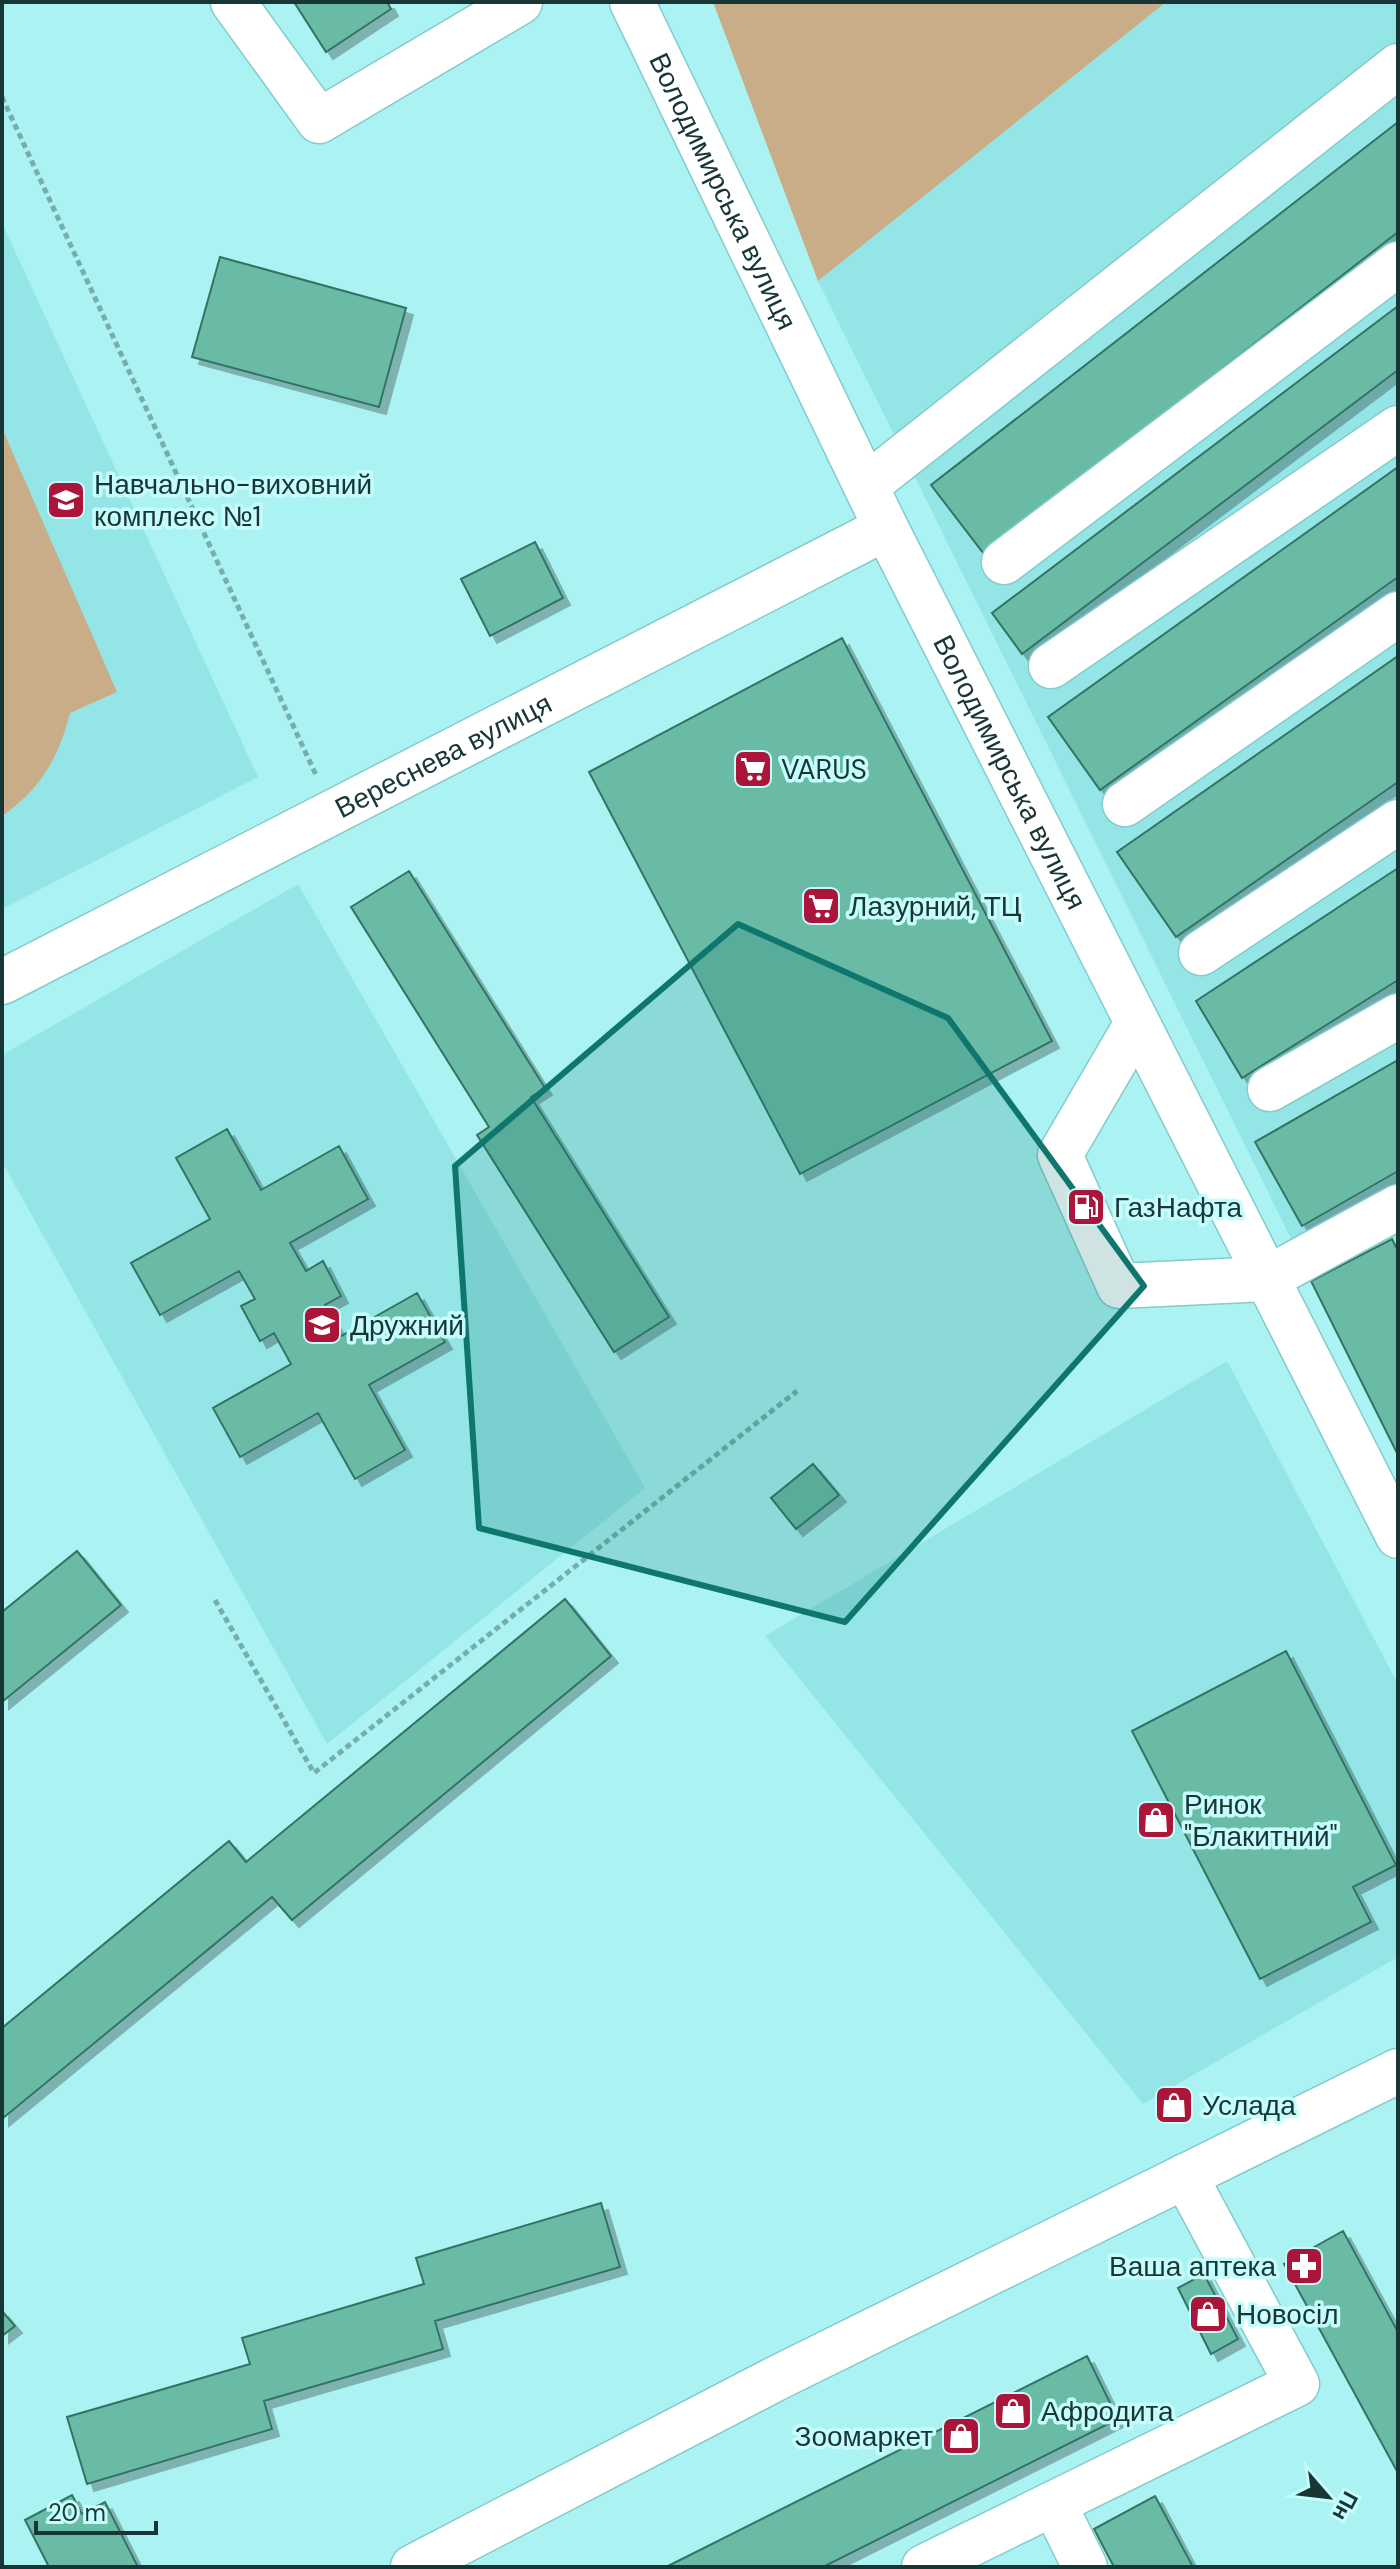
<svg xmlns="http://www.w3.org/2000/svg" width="1400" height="2569" font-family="'DM Sans',sans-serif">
  <defs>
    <filter id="shadow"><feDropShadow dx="7" dy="7" stdDeviation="0" flood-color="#0004"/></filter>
  </defs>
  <rect width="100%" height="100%" fill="#abf3f2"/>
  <path fill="#94e6e6" d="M1166 2H1398V1455L818 281Z
    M2 223 258 777 2 909Z
    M298 884 645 1488 327 1744 2 1162V1055Z
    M1227 1361 1398 1684V1957L1143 2104 765 1636Z"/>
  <path fill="#c8ad88" d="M713 2H1166L818 281Z
    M2 428 117 692 70 713C59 757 40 790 2 816Z"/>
  <path fill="#6abba6" stroke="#337363" stroke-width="2" filter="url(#shadow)" d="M294 2H387L391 9 326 52Z
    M1398 122V232L984 554 931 485Z
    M220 257 406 308 379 407 192 357Z
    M1398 306V370L1022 654 992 613Z
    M1398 467V577L1100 790 1048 717Z
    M535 542 563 598 490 636 461 579Z
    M842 638 1052 1041 800 1174 589 772Z
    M1398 656V782L1176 937 1117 852Z
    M1398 868V980L1242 1078 1196 1001Z
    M409 871 545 1088 531 1097 669 1317 614 1352 477 1135 489 1127 351 907Z
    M1398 1060V1171L1302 1226 1255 1142Z
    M227 1129 261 1190 339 1146 368 1199 290 1243 306 1271 323 1261 341 1296 325 1305 341 1336 417 1293 445 1342 369 1385 405 1450 355 1479 318 1413 240 1457 213 1408 291 1364 274 1333 260 1341 241 1306 255 1299 239 1271 160 1315 131 1263 210 1219 176 1158Z
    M1392 1239 1398 1251V1455L1311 1281Z
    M813 1464 839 1495 796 1529 771 1498Z
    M77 1551 121 1605 2 1702V1612Z
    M565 1599 611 1656 292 1920 272 1897 2 2119V2028L229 1841 246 1862Z
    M1286 1651 1396 1865 1353 1887 1371 1922 1260 1979 1132 1731Z
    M601 2203 620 2267 435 2321 443 2349 264 2401 272 2429 87 2484 67 2417 250 2364 242 2338 424 2284 416 2258Z
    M1343 2231 1398 2332V2473L1284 2264Z
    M1204 2274 1238 2339 1211 2354 1178 2288Z
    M2 2311 15 2326 2 2336Z
    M1087 2356 1118 2419 823 2567H666Z
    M72 2495 82 2514 105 2502 138 2567H49L25 2520Z
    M1155 2496 1193 2567H1114L1094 2529Z"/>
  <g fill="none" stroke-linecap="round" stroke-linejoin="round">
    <defs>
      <g id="minor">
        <path d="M233 2 319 121 520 2"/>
        <path id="s1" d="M632 2 886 528 1398 1536"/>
        <path d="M866 486 1398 66"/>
        <path d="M1004 562 1398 264"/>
        <path d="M1051 666 1398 428"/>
        <path d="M1125 804 1398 614"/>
        <path d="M1201 953 1398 822"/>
        <path id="s2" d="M2 982 886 528"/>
        <path d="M1137 1023 1060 1155 1119 1286 1266 1279 1398 1207"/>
        <path d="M1270 1089 1398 1016"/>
        <path d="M1055 2506 1085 2567"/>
        <path d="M413 2567 779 2377 1398 2071"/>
        <path d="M924 2567 1297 2384 1185 2176"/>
      </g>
    </defs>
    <use href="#minor" stroke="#84cbcb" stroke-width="47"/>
    <path stroke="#75aead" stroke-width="5" stroke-dasharray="6 4" stroke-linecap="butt" d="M2 97 316 775
      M215 1600 314 1773 797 1391"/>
    <use href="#minor" stroke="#fff" stroke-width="44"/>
  </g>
  <path fill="#0f766e" fill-opacity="0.2" stroke="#0f766e" stroke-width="6" stroke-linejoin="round" d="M738 924 948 1018 1144 1286 845 1622 479 1528 455 1166Z"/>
  <defs>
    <symbol id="school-square" viewBox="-11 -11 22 22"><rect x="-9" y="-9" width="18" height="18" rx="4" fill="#ab153a" stroke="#c5fdfd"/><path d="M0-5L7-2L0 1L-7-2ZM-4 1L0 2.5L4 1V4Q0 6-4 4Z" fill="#fff"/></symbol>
    <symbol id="supermarket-square" viewBox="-11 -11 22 22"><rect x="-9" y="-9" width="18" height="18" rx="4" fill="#ab153a" stroke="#c5fdfd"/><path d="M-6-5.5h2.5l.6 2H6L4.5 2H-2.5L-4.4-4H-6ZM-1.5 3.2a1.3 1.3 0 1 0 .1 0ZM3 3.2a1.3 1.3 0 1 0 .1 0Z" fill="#fff"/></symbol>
    <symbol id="fuel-square" viewBox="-11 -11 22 22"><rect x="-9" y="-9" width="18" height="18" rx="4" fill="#ab153a" stroke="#c5fdfd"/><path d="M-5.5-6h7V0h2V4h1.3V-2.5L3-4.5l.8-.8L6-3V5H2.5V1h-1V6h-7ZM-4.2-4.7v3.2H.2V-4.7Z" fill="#fff"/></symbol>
    <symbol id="shop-square" viewBox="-11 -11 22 22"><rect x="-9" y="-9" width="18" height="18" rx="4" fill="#ab153a" stroke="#c5fdfd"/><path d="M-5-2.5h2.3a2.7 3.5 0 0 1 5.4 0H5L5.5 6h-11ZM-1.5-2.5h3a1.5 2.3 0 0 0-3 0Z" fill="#fff"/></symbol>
    <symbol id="pharmacy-square" viewBox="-11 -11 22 22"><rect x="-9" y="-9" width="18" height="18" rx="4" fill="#ab153a" stroke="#c5fdfd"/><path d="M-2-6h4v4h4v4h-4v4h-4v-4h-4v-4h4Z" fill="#fff"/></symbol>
  </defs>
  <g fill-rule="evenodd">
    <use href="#school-square" x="44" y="478" width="44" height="44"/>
    <use href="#supermarket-square" x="731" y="747" width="44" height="44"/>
    <use href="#supermarket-square" x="799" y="884" width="44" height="44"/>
    <use href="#fuel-square" x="1064" y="1185" width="44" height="44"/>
    <use href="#school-square" x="300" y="1303" width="44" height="44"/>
    <use href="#shop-square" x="1134" y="1798" width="44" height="44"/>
    <use href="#shop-square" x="1152" y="2083" width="44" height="44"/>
    <use href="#pharmacy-square" x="1282" y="2244" width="44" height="44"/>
    <use href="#shop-square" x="1186" y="2292" width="44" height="44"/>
    <use href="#shop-square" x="991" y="2389" width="44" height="44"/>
    <use href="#shop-square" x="939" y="2414" width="44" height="44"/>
  </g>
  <g text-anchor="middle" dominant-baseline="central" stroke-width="7" stroke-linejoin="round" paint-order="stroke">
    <g font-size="28" fill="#183636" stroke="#c5fdfd">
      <text stroke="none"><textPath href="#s1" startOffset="210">Володимирська вулиця</textPath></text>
      <text stroke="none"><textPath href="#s2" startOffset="496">Вереснева вулиця</textPath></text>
      <text stroke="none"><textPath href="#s1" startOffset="858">Володимирська вулиця</textPath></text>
    </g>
    <g font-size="28" fill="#183636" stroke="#c5fdfd" text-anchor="start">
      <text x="94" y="484">Навчально-виховний<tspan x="94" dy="32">комплекс №1</tspan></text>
      <text x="781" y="769">VARUS</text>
      <text x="849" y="906">Лазурний, ТЦ</text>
      <text x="1114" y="1207">ГазНафта</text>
      <text x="350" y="1325">Дружний</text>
      <text x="1184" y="1804">Ринок<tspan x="1184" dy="32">"Блакитний"</tspan></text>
      <text x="1202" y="2105">Услада</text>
      <text x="1276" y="2266" text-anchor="end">Ваша аптека</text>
      <text x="1236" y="2314">Новосіл</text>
      <text x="1041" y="2411">Афродита</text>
      <text x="933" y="2436" text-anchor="end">Зоомаркет</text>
    </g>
  </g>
  <rect width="1400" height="2569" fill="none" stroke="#183636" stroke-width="8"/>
  <g transform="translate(1328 2497) rotate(118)" stroke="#c5fdfd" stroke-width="6" paint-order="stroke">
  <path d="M0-6L14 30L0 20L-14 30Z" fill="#183636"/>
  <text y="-12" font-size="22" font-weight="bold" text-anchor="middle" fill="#183636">Пн</text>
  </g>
  <path d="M36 2521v12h120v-12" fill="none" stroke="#183636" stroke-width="4"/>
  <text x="48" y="2521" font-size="24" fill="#183636" stroke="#c5fdfd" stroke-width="6" paint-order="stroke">20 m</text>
</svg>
